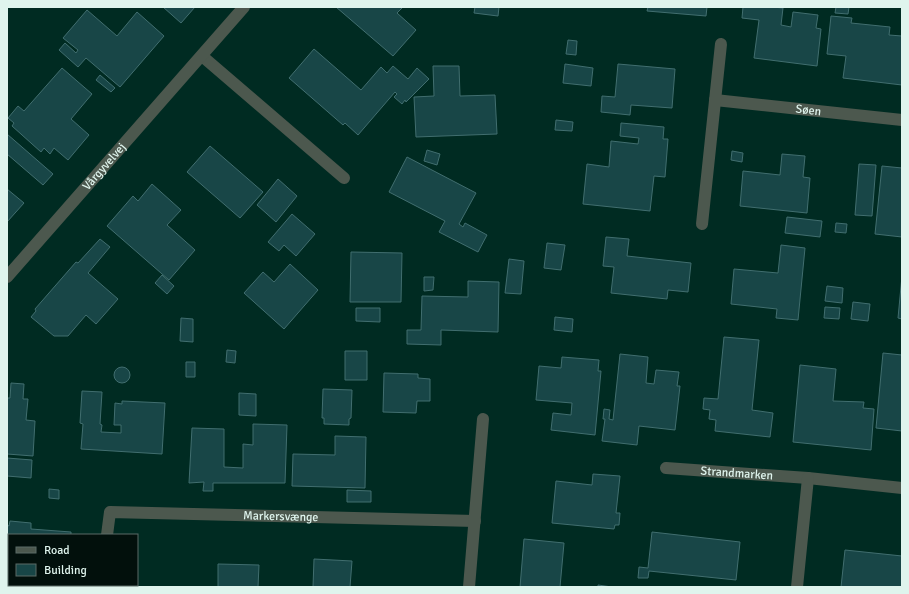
<svg xmlns="http://www.w3.org/2000/svg" width="909" height="594" font-family="Signika,sans-serif">
  <rect width="100%" height="100%" fill="#002b22"/>
  <path fill="#184647" stroke="#416e6f" d="M163 7H195L181 23Z
    M336 7H403L397 13 416 30 393 56Z
    M475 7H499L498 16 474 13Z
    M648 7H707L706 16 647 11Z
    M743 7H772L783 8 781 25 791 27 793 12 818 15 816 28 821 29 817 66 754 58 759 20 742 18Z
    M836 7H849L848 14 835 13Z
    M87 10 117 36 137 12 164 36 120 87 86 58 78 67 59 50 65 43 76 53 78 50 63 38Z
    M831 16 852 18 851 23 890 27 889 35 902 36V85L843 78 846 56 827 54Z
    M568 40 577 41 576 55 566 54Z
    M314 49 361 90 381 67 387 73 393 66 408 79 417 68 429 79 406 102 405 100 402 104 394 97 397 94 395 92 358 135 345 123 343 125 289 78Z
    M565 64 593 68 591 86 563 83Z
    M618 64 675 69 672 108 631 105 630 115 601 112 602 96 615 97Z
    M433 66H459L460 96 495 95 497 134 416 137 414 97 434 96Z
    M62 68 92 94 71 119 89 135 68 160 54 148 50 154 44 148 41 152 12 126 14 123 8 118 18 106 24 111Z
    M100 75 115 88 111 92 96 80Z
    M556 120 573 122 572 131 555 130Z
    M621 123 664 127 663 139H668L665 177 654 176 650 211 583 204 587 164 609 167 611 141 638 144 639 138 620 136Z
    M7 134 53 174 43 185 7 154Z
    M210 146 263 192 240 218 187 172Z
    M427 150 440 154 437 165 424 161Z
    M732 151 743 153 742 162 731 160Z
    M782 154 805 156 803 177 810 178 807 213 740 206 743 171 780 175Z
    M407 157 476 193 459 224 463 227 465 223 487 235 478 252 439 232 445 221 389 192Z
    M859 164 876 165 872 216 855 215Z
    M882 166 902 168V237L875 234Z
    M278 179 297 196 276 222 257 205Z
    M152 184 181 210 167 225 195 250 169 280 107 226 133 196 138 201Z
    M7 189 24 203 7 222Z
    M292 214 315 234 296 256 284 245 279 251 268 242Z
    M787 217 822 221 820 237 785 233Z
    M836 223 847 224 846 233 835 232Z
    M606 237 629 239 627 256 691 263 688 292 668 290 667 299 611 293 614 267 603 266Z
    M100 239 110 247 88 273 118 299 96 324 86 315 68 336H54L31 317 36 311 35 309 76 262 78 263Z
    M547 243 565 245 561 270 544 268Z
    M781 245 805 248 798 320 776 318 777 309 731 304 734 269 778 273Z
    M351 252 402 253 401 302H350Z
    M509 259 524 261 521 294 505 293Z
    M290 264 318 290 284 329 244 293 263 272 274 282Z
    M162 275 174 286 167 294 155 283Z
    M902 276V319L898 318Z
    M424 277H434L433 290 424 291Z
    M468 281 499 282 498 332 441 330V345L407 344V330H421L422 296 468 297Z
    M827 286 843 288 842 303 825 301Z
    M853 302 870 304 868 321 851 319Z
    M825 307 840 308 839 319 824 318Z
    M356 308H380V322L356 321Z
    M555 317 573 319 572 332 554 330Z
    M181 318 193 319V342L180 341Z
    M724 337 759 340 752 410 773 413 770 437 715 431 716 420 709 419 710 410 703 409 704 398 718 399Z
    M227 350 236 351 235 363 226 362Z
    M345 351H367V380H345Z
    M883 353 902 355V431L876 428Z
    M620 354 648 357 646 383 654 384 656 370 679 372 677 386H680L675 430 639 426 637 445 602 441 605 419H603L604 409 610 410 609 419 613 420Z
    M562 357 599 360 598 371H601L595 435 551 430 553 413 571 415 572 403 536 400 539 366 561 368Z
    M186 362H195V377H186Z
    M800 365 836 369 833 401 864 402 863 408 874 409 871 450 793 442Z
    M114 375a8 8 0 1 1 16 0a8 8 0 1 1-16 0Z
    M384 373 418 374V378L430 379V401H417L416 413 383 412Z
    M11 383 24 384 23 399H28L26 420 35 421 33 456 7 454V398H10Z
    M323 389 352 390 351 418 349 419V425L324 424V418H322Z
    M82 391 102 392 100 424 102 425 101 432 121 433V425H114L115 403 122 404V401L165 403 162 454 81 449 83 424 80 423Z
    M239 393 256 394V416L239 415Z
    M253 424 287 425 285 483H213V491H203L204 482 189 483 192 428 224 429V467L243 468V444L253 445Z
    M335 436 366 437 365 488 292 486 293 454 335 455Z
    M7 458 32 460 31 478 7 476Z
    M593 474 620 476 616 513H620L619 525H615L614 529 552 523 556 481 592 485Z
    M49 489 59 490V499L49 498Z
    M347 490 371 491V502H347Z
    M10 521 31 523V529L71 532V535H9V582H7V525L9 526Z
    M652 532 740 542 736 580 649 571 648 578H638L639 567 648 568Z
    M524 539 564 543 560 587H520Z
    M845 550 902 556V587H841Z
    M314 559 352 561 350 587H313Z
    M218 564 259 565 258 587H218Z
    M598 585 612 587H598Z"/>
  <g fill="none" stroke-linecap="round" stroke-linejoin="round">
    <g stroke="#4c584e" stroke-width="12">
      <path d="M202 56 344 178"/>
      <path id="s1" d="M715 100 902 120"/>
      <path d="M702 224 721 44"/>
      <path id="s2" d="M7 277 244 7"/>
      <path id="s3" d="M666 468 808 478 902 488"/>
      <path id="s4" d="M107 535 110 512 475 521"/>
      <path d="M101 587V585"/>
      <path d="M469 587 483 419"/>
      <path d="M797 587 808 478"/>
    </g>
  </g>
  <g text-anchor="middle" dominant-baseline="central" stroke-width="3" stroke-linejoin="round" paint-order="stroke">
    <g font-size="12" fill="#dff4ed" stroke="#02100c">
      <text stroke="none"><textPath href="#s1" startOffset="94">Søen</textPath></text>
      <text stroke="none"><textPath href="#s2" startOffset="147">Vårgyvelvej</textPath></text>
      <text stroke="none"><textPath href="#s3" startOffset="71">Strandmarken</textPath></text>
      <text stroke="none"><textPath href="#s4" startOffset="194">Markersvænge</textPath></text>
    </g>
  </g>
  <rect width="909" height="594" fill="none" stroke="#dff4ed" stroke-width="16"/>
  <rect x="8" y="534" width="130" height="52" fill="#02100c" stroke="#5a6b66"/>
  <rect x="16" y="547" width="20" height="6" fill="#4c584e" stroke="#5a6b66"/>
  <text x="44" y="554" font-size="12" fill="#dff4ed">Road</text>
  <rect x="16" y="564" width="20" height="12" fill="#184647" stroke="#5a6b66"/>
  <text x="44" y="574" font-size="12" fill="#dff4ed">Building</text>
</svg>
